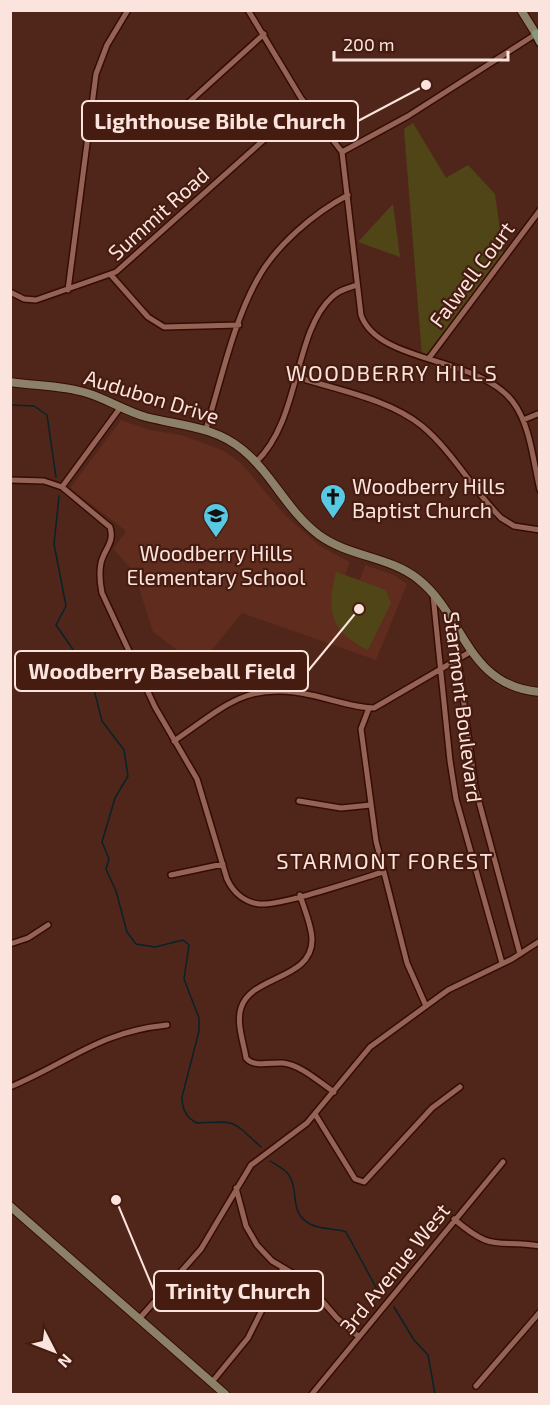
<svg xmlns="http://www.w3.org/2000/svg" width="550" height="1405" font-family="'Exo 2',sans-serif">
  <rect width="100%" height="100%" fill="#51261a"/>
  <path fill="#5f2c1e" d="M121 420 150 430 181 435 222 450 240 462 285 515 305 533 320 546 350 562 345 575 360 580 365 565 394 575 407 584 376 660 242 613 199 666 153 632 134 572 113 549 126 531 70 488Z"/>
  <path fill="#504517" d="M413 123 446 178 468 165 495 194 504 258 429 358 422 356 404 129Z
    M393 204 400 257 358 242Z
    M336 572 386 590 391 603 368 650C330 632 326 610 336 572Z"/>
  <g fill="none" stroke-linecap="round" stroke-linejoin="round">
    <path stroke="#082228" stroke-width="1.5" d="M10 405 34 406 47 415 56 477
      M59 496 54 544 66 606 56 625 90 674 102 721 124 750 128 776 115 798 102 842 109 859 106 869 116 891 127 932 136 944 155 947 183 940 189 945 184 979 199 1018V1031L182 1097C182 1108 186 1118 197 1123 237 1121 230 1119 261 1147
      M270 1161C276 1165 285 1169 289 1175 300 1192 288 1212 310 1224 321 1230 335 1228 346 1232L379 1293
      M394 1307 414 1340 428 1355 435 1394"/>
    <defs>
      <path id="street" d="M248 10 301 98 342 152 361 315C378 364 479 356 513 402 531 426 533 462 540 490
        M91 110C121 128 146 134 176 114L264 34
        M342 152 408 116 536 34
        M111 275 148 317 164 327 239 325
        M68 290 96 74 107 45 128 10
        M10 292 24 299 36 300 116 272 305 103
        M429 358 540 210
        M297 377C337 390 389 399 422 426 453 452 473 490 501 518L514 526 540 530
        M523 420 540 413
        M206 429C221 381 233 323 257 280 275 246 314 213 348 195
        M256 462C301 419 293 333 332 297 339 290 348 288 357 285
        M10 480 44 481 62 487 110 527C115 543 104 549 101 563 99 573 100 583 102 593L155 707 197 779 227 879C233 892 244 902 259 904 281 906 357 880 383 872
        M62 487 120 408
        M433 595 450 761 456 799 502 963
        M458 659 475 787 520 954
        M369 708 361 729 376 841 407 963 426 1006
        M174 741C224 707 247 680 311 695 331 699 354 708 374 708L470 652
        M299 801 341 808 371 805
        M171 875 223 864
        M300 895C304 909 312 926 312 940 312 980 251 975 241 1008 236 1023 244 1044 246 1058 254 1068 272 1062 283 1063 301 1065 319 1082 334 1092
        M10 944 28 938 48 925
        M10 1087C70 1062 98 1032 167 1025
        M315 1114 355 1179 364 1182 432 1108 460 1087
        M236 1188 246 1226 257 1245 272 1261 304 1280 337 1318 359 1337
        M454 1219C494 1253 494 1239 540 1246
        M139 1319 201 1249 251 1165 307 1123 370 1047 448 990 512 959 540 941
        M212 1382 248 1338 283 1268
        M476 1386 540 1312
        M312 1394 503 1162"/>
      <path id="secondary" d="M521 10 536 34
        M10 382C36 386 62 385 87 393 107 399 125 411 146 417 181 426 214 426 243 450 273 475 288 512 319 535 349 557 389 556 418 579 465 616 466 686 540 692
        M10 1206 225 1394"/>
      <path id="primary" d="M536 34 540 42"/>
    </defs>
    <use href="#street" stroke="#350c03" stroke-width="8"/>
    <use href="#secondary" stroke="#350c03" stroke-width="10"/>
    <use href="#primary" stroke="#350c03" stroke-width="11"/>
    <use href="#street" stroke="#956356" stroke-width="5"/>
    <use href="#secondary" stroke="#8c8068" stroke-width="8"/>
    <use href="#primary" stroke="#829c7b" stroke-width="8"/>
  </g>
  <defs>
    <symbol id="church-pin" viewBox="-11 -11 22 30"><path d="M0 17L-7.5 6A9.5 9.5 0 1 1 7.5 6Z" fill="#58c9e3" stroke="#461c11"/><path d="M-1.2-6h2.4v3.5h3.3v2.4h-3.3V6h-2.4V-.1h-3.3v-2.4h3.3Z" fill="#111"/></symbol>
    <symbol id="school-pin" viewBox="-11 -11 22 30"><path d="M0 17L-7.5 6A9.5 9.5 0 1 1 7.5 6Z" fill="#58c9e3" stroke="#461c11"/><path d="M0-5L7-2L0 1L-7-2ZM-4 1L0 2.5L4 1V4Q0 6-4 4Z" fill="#111"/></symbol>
  </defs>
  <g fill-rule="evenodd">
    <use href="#church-pin" x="318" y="482" width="30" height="40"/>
    <use href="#school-pin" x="201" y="501" width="30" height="40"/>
  </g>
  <g text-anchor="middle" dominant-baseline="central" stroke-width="4.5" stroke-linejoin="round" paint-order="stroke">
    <g font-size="21" fill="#fbe4dd" stroke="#461c11">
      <text transform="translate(158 213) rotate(-42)">Summit Road</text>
      <text transform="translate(471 274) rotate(-53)">Falwell Court</text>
      <text transform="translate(152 396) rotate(17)">Audubon Drive</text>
      <text transform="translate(464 707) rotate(83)">Starmont Boulevard</text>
      <text transform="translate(394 1268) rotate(-51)">3rd Avenue West</text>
    </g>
    <g font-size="21" fill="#fbe4dd" stroke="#461c11" text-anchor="start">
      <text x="352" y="485">Woodberry Hills<tspan x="352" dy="24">Baptist Church</tspan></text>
      <text x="216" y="552" text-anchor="middle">Woodberry Hills<tspan x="216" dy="24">Elementary School</tspan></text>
    </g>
    <g font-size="22" letter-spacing="1.5" fill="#fbe4dd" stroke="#461c11">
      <text x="392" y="372">WOODBERRY HILLS</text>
      <text x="385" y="860">STARMONT FOREST</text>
    </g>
  </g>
  <path fill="none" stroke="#fbe4dd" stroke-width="2" d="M426 85L358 121M359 609L308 671M116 1200L154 1291"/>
  <g fill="#fbe4dd" stroke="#461c11" stroke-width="2">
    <circle cx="426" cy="85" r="6"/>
    <circle cx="359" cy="609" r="6"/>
    <circle cx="116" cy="1200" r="6"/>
  </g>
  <g fill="#461c11" stroke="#fbe4dd" stroke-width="2">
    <rect x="82" y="101" width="276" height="40" rx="6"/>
    <rect x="15" y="651" width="293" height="40" rx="6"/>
    <rect x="154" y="1271" width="169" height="40" rx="6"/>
  </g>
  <g font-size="22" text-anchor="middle" font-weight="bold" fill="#fbe4dd">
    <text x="220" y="129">Lighthouse Bible Church</text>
    <text x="162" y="679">Woodberry Baseball Field</text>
    <text x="238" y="1299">Trinity Church</text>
  </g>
  <rect width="550" height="1405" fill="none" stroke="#fbe4dd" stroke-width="24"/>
  <g transform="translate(54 1351) rotate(132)" stroke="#461c11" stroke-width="4.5" paint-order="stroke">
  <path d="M0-4.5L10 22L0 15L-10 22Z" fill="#fbe4dd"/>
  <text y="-9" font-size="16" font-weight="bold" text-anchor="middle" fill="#fbe4dd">N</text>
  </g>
  <path d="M334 51v9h174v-9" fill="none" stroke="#fbe4dd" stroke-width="3"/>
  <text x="343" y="51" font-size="18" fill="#fbe4dd" stroke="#461c11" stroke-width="4.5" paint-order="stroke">200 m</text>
</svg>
